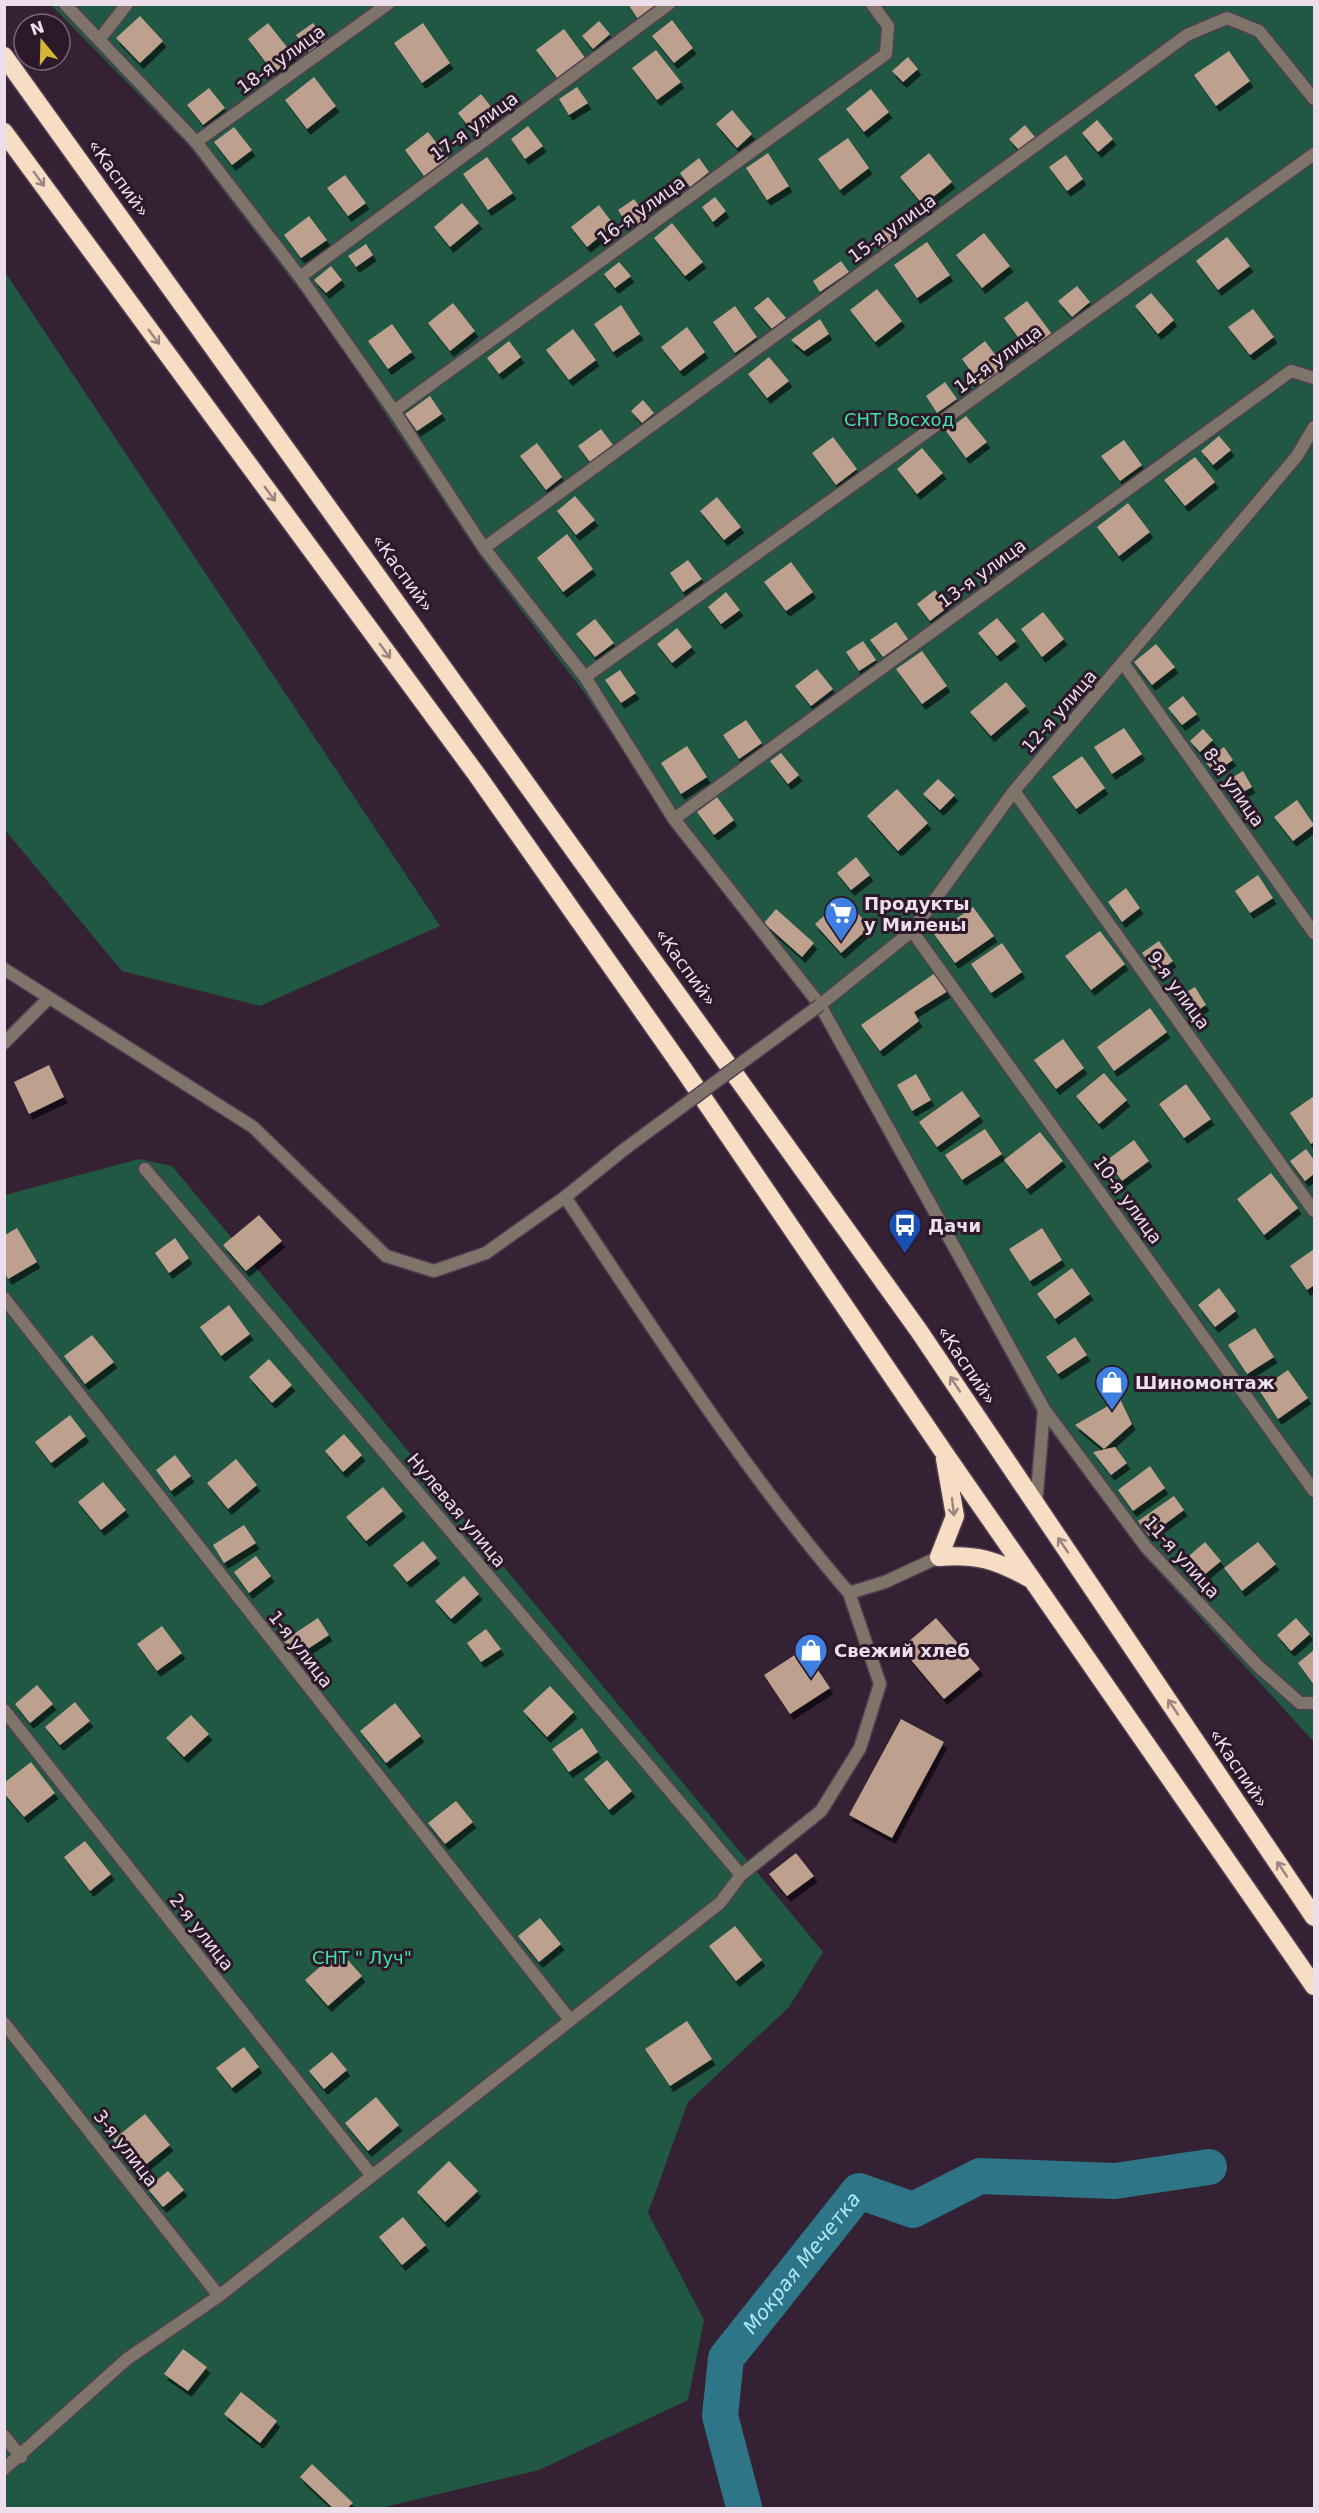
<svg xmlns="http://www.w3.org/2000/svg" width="1319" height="2513" font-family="'DejaVu Sans',sans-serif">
  <defs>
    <filter id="shadow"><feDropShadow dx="3.5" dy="6" stdDeviation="0" flood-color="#0009"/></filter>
  </defs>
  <rect width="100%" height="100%" fill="#352134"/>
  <path fill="#215843" d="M51 5H1314V1742L1144 1556 1035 1410 831 1029 676 830 583 691 482 559 324 322 189 146Z
    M4 272H5L440 926 260 1006 122 971 5 830Z
    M139 1159 172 1166 823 1952 789 2007 688 2102 648 2213 704 2320 688 2400 539 2470 380 2508H5V1195Z"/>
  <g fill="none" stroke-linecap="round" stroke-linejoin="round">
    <path stroke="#2d7587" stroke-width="36" id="s1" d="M744 2507 720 2416 726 2358 859 2191 913 2210 980 2176 1115 2181 1209 2167"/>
  </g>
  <path fill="#bda08e" filter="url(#shadow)" d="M628 4H657L638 19Z
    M140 16 163 41 140 63 116 38Z
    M672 20 693 48 674 63 652 36Z
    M599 21 610 34 593 49 582 36Z
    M268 23 294 56 274 73 248 39Z
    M313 23 325 40 309 52 296 35Z
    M423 23 450 63 422 83 394 43Z
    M564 29 586 59 558 79 536 50Z
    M656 50 681 82 657 100 632 68Z
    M1229 51 1250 81 1216 106 1194 75Z
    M908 57 918 69 903 82 892 71Z
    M314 77 336 106 307 129 285 100Z
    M577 87 588 103 569 115 559 99Z
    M209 88 225 108 203 125 187 105Z
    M871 89 889 112 864 132 846 109Z
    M481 94 500 118 476 136 458 113Z
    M732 110 752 134 737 148 716 124Z
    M1097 120 1113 139 1098 152 1082 133Z
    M1025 125 1035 137 1019 150 1009 139Z
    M528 126 543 146 525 159 511 139Z
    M234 127 252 150 232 165 214 142Z
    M428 132 448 158 424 176 405 150Z
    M848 138 869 168 840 190 818 159Z
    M768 153 789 186 767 200 746 168Z
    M929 153 952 182 923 205 900 177Z
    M1066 155 1083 179 1067 191 1049 167Z
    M487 157 513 193 488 210 463 174Z
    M699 158 709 172 690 187 680 173Z
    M345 175 366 203 348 216 327 188Z
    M715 197 726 211 713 222 702 207Z
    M634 199 647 217 630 229 618 210Z
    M462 203 479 223 450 247 434 227Z
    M599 205 614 225 587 247 571 227Z
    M309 216 327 240 301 258 284 235Z
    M672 223 703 262 685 276 654 238Z
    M890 224 899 236 882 249 873 237Z
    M984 233 1010 266 982 288 956 255Z
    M1227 237 1250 266 1218 290 1196 261Z
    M927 242 950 275 917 298 894 265Z
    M366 244 373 255 356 267 348 256Z
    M841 261 849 272 820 292 813 281Z
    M619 262 631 276 615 288 604 274Z
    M331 266 342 280 326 293 314 280Z
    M1077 286 1090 302 1072 317 1058 301Z
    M877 289 902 321 875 342 850 310Z
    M1151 293 1174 320 1158 334 1135 306Z
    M768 297 786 318 772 329 754 308Z
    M1027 301 1052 334 1029 352 1004 318Z
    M453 303 475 331 450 351 428 323Z
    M621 305 640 334 613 352 594 324Z
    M735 306 757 337 735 353 713 322Z
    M1253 309 1274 337 1250 355 1228 327Z
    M820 319 829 334 804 351 791 340Z
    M392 324 412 352 388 369 368 341Z
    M687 327 705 352 680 371 661 347Z
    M573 329 596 360 569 380 546 350Z
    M509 341 521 357 499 374 487 358Z
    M985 341 1006 369 982 387 962 359Z
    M769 357 789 381 767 398 748 374Z
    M945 382 957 399 937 413 926 396Z
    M430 396 442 414 417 431 405 414Z
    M643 400 654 413 642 423 631 411Z
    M966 416 987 442 966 458 946 431Z
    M601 429 613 445 590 462 578 446Z
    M1219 436 1231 450 1213 465 1201 451Z
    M833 437 857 469 836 485 812 453Z
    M1124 440 1142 465 1120 481 1101 456Z
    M537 443 562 477 546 490 520 456Z
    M922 448 943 473 917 494 897 469Z
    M1195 457 1215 482 1185 506 1164 480Z
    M575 496 595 520 576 535 557 511Z
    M717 497 741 527 724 540 700 511Z
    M1128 503 1150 532 1119 556 1097 527Z
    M567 534 593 569 563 592 537 558Z
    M688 560 702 579 683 592 670 573Z
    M791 562 813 592 786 611 764 582Z
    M935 590 948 607 930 621 917 604Z
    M726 592 740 610 721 624 708 607Z
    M1043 612 1064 639 1042 657 1021 629Z
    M997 618 1016 641 997 656 978 633Z
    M595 619 614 643 595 657 576 634Z
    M896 622 908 639 883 657 870 640Z
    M677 628 692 647 672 663 657 644Z
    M863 641 876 660 859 671 846 652Z
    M1156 644 1175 667 1152 685 1134 662Z
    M922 651 947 686 922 704 896 669Z
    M817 669 833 689 811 706 795 686Z
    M620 670 636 693 621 703 605 680Z
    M1006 682 1026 706 991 736 970 712Z
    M1183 696 1197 714 1182 725 1168 708Z
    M746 720 762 743 739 759 723 735Z
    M1124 728 1142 754 1112 774 1094 747Z
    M1203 729 1213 740 1200 752 1190 741Z
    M687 746 707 777 681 794 661 763Z
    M1224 747 1233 760 1214 773 1205 761Z
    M781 753 799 775 788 784 770 761Z
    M1082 756 1105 788 1076 809 1052 777Z
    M1243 771 1252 787 1234 797 1225 782Z
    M938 779 955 795 940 810 923 794Z
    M897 789 928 823 898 851 867 816Z
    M717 797 734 820 714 835 697 812Z
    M1297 800 1314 825 1293 841 1274 817Z
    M856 857 870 875 851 890 837 873Z
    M1258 875 1273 898 1250 913 1235 891Z
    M1126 888 1140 908 1122 922 1108 902Z
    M844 898 870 927 841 953 815 924Z
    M973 907 994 936 955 963 934 934Z
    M776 909 814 943 802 957 764 923Z
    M1100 931 1125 964 1091 990 1065 956Z
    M1159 941 1173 961 1156 973 1142 953Z
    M1002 943 1022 972 991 993 971 964Z
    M935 973 948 991 914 1012 919 1021 880 1051 861 1025Z
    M1195 987 1206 1005 1187 1017 1176 998Z
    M1150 1008 1167 1032 1114 1071 1097 1047Z
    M1063 1039 1084 1068 1056 1089 1034 1060Z
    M49 1065 64 1097 29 1114 14 1082Z
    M1104 1073 1127 1100 1099 1124 1076 1096Z
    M916 1074 931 1100 912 1111 897 1085Z
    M1186 1084 1211 1119 1184 1138 1159 1104Z
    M962 1091 980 1116 937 1147 919 1122Z
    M1314 1096V1142L1311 1144 1290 1113Z
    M985 1129 1002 1154 962 1180 945 1155Z
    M1040 1132 1063 1161 1027 1189 1004 1160Z
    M1134 1140 1149 1161 1122 1181 1107 1160Z
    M1306 1149 1314 1160V1174L1305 1181 1290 1161Z
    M1271 1173 1298 1208 1264 1235 1237 1199Z
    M259 1215 282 1241 246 1271 223 1245Z
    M17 1228 37 1262 8 1279 5 1273V1235Z
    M1042 1228 1062 1260 1030 1281 1009 1249Z
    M175 1238 189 1258 169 1273 155 1253Z
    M1314 1249V1285L1307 1290 1290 1266Z
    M1072 1268 1090 1294 1055 1319 1037 1294Z
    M1219 1288 1236 1311 1215 1327 1198 1305Z
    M229 1305 250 1334 221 1356 200 1327Z
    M1255 1328 1274 1357 1247 1374 1228 1345Z
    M92 1335 114 1362 85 1384 64 1356Z
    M1075 1337 1087 1355 1058 1374 1046 1357Z
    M269 1359 292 1385 272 1403 249 1377Z
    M1288 1370 1308 1398 1278 1419 1259 1390Z
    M1120 1399 1132 1424 1104 1449 1075 1425Z
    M70 1415 86 1436 51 1463 35 1442Z
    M344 1434 362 1455 343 1472 325 1451Z
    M1115 1447 1127 1463 1111 1475 1093 1452Z
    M175 1455 191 1476 171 1491 156 1470Z
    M236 1459 257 1485 228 1509 207 1483Z
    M1150 1466 1165 1488 1133 1511 1118 1490Z
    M103 1482 126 1510 101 1530 78 1502Z
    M383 1487 403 1511 366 1541 346 1517Z
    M1174 1496 1184 1510 1149 1536 1138 1521Z
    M244 1525 256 1543 224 1563 213 1545Z
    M423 1541 437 1558 407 1582 393 1565Z
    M1205 1542 1221 1561 1198 1580 1183 1561Z
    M1258 1542 1276 1564 1242 1591 1224 1568Z
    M256 1556 271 1576 249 1593 234 1572Z
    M464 1576 479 1594 451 1619 435 1601Z
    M318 1618 329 1635 300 1654 283 1641Z
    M936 1618 980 1669 944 1699 901 1648Z
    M1296 1618 1310 1634 1291 1651 1277 1635Z
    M162 1626 182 1653 157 1671 137 1644Z
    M486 1629 501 1649 481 1662 467 1643Z
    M804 1649 830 1688 790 1714 764 1675Z
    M1314 1650V1685L1298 1663Z
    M37 1685 53 1704 30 1723 15 1704Z
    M550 1686 574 1712 547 1737 523 1711Z
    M75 1702 90 1721 60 1745 45 1727Z
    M395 1703 421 1736 386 1763 360 1731Z
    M191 1715 209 1734 184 1757 166 1738Z
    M901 1719 944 1742 892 1838 849 1815Z
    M582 1728 598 1752 569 1772 552 1749Z
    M607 1760 632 1791 609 1810 584 1779Z
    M31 1762 55 1793 24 1817 4 1793V1783Z
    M456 1801 473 1822 445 1844 428 1823Z
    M85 1841 111 1874 90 1891 64 1857Z
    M796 1853 814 1876 787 1896 769 1874Z
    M540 1918 561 1944 539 1962 518 1936Z
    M735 1926 762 1960 736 1981 709 1946Z
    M339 1950 362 1976 328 2006 305 1980Z
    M687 2021 712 2059 670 2086 645 2049Z
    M244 2047 259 2067 232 2088 216 2068Z
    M332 2052 347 2070 324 2089 309 2071Z
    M376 2097 399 2125 368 2151 345 2123Z
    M145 2114 170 2145 138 2171 113 2140Z
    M449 2161 478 2191 445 2222 417 2192Z
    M168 2171 184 2190 163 2207 147 2188Z
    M403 2217 426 2245 402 2265 379 2237Z
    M183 2349 207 2367 188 2391 164 2374Z
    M241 2392 277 2421 260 2443 224 2414Z
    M312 2464 353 2503 347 2508H333L300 2477Z"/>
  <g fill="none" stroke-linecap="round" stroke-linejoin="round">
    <defs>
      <path id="street" d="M65 4 196 142 300 277 394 411 484 548 585 677 674 819 820 1005 1044 1409 1146 1547 1258 1666 1300 1703H1314
        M99 40 127 4
        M196 142 388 4
        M300 277 669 4
        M394 411 886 54 888 26 872 4
        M484 548 1187 35 1227 18 1259 31 1314 99
        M1123 663 1314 933
        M585 677 1314 154
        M1014 791 1314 1211
        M674 819 1291 371 1314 378
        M912 931 1314 1491
        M4 969 253 1127 386 1256 434 1271 486 1253 565 1197
        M820 1005 912 931 1014 791 1297 456 1314 427
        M4 1043 49 998
        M626 1148 565 1197C655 1331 743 1470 849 1593
        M145 1169 741 1875
        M4 1298 570 2020
        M1036 1505 1044 1409
        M4 1710 372 2176
        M4 2023 219 2296
        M4 2436 21 2457
        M4 2469 127 2359 219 2296 720 1903 741 1875 821 1811 860 1748 880 1684 849 1593 885 1582 939 1557"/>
      <path id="highway" d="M4 56 919 1331 1314 1917
        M4 132 477 775 684 1070 945 1454 1314 1986
        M945 1459 955 1516 939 1557C977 1554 996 1560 1029 1578"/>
    </defs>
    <use href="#street" stroke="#523f51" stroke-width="15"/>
    <use href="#highway" stroke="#523f51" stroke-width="21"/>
    <use href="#street" stroke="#7f746a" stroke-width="12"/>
    <use href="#highway" stroke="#f8ddc5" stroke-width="18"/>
    <defs>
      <path id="street-bridge" d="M626 1148 820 1005"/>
    </defs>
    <use href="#street-bridge" stroke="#523f51" stroke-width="15" stroke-linecap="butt"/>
    <use href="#street-bridge" stroke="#7f746a" stroke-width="12"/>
  </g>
  <defs><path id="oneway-shaft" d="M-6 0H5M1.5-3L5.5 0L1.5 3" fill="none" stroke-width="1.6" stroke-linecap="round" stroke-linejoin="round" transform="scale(1.5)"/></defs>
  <g stroke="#9c847f">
    <use href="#oneway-shaft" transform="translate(39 179) rotate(54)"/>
    <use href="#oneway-shaft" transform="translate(154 337) rotate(54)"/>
    <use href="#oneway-shaft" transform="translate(270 494) rotate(54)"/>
    <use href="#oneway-shaft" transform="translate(385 651) rotate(54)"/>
    <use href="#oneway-shaft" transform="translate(955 1384) rotate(-124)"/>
    <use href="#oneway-shaft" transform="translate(953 1507) rotate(83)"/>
    <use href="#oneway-shaft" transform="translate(1063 1545) rotate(-124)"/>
    <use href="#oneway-shaft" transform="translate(1173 1707) rotate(-124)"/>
    <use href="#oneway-shaft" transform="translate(1282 1869) rotate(-124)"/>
  </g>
  <defs>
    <symbol id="supermarket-pin" viewBox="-11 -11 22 30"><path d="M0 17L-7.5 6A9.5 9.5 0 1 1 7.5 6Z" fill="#3f7fe0" stroke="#2b1829"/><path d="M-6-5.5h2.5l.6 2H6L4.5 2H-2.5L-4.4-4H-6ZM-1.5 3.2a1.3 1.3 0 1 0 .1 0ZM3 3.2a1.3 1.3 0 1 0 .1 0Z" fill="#fff"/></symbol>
    <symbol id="bus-pin" viewBox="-11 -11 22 30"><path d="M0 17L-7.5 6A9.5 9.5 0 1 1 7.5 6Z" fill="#1a4fb4" stroke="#2b1829"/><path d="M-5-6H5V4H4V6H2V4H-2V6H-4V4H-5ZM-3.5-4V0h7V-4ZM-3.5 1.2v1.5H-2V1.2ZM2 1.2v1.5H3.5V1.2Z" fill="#fff"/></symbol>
    <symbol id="shop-pin" viewBox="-11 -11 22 30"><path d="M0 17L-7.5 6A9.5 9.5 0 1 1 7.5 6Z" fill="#3f7fe0" stroke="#2b1829"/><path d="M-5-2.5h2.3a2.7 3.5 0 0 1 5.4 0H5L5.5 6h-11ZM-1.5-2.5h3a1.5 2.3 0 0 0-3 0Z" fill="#fff"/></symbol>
  </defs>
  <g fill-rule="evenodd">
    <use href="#supermarket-pin" x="822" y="894" width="38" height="52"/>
    <use href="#bus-pin" x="886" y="1206" width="38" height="52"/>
    <use href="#shop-pin" x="1093" y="1363" width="38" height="52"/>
    <use href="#shop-pin" x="792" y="1631" width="38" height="52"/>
  </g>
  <g text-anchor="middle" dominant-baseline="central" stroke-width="6" stroke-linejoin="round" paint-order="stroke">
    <g font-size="18" fill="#ecdeea" stroke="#2b1829">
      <text transform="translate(281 59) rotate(-36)">18-я улица</text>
      <text transform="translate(474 126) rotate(-36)">17-я улица</text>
      <text transform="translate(119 178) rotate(54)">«Каспий»</text>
      <text transform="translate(641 210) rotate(-36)">16-я улица</text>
      <text transform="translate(892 228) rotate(-36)">15-я улица</text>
      <text transform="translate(998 359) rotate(-36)">14-я улица</text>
      <text transform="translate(403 573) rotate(54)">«Каспий»</text>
      <text transform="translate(982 573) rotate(-36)">13-я улица</text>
      <text transform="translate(1059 711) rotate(-49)">12-я улица</text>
      <text transform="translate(1234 787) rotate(55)">8-я улица</text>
      <text transform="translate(686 967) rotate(54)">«Каспий»</text>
      <text transform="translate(1179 990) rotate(54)">9-я улица</text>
      <text transform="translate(1128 1200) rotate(54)">10-я улица</text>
      <text transform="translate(967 1365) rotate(56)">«Каспий»</text>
      <text transform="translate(457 1510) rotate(50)">Нулевая улица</text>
      <text transform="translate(1182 1557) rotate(48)">11-я улица</text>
      <text transform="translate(301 1649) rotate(52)">1-я улица</text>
      <text transform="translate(1239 1768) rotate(56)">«Каспий»</text>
      <text transform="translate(202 1932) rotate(52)">2-я улица</text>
      <text transform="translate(126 2148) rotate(52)">3-я улица</text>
    </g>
    <g font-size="18" fill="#3ee2aa" stroke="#2b1829">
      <text x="899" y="419">СНТ Восход</text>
      <text x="362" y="1957">СНТ " Луч"</text>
    </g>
    <g font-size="18" font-weight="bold" fill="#ecdeea" stroke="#2b1829" text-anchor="start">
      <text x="864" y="903">Продукты<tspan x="864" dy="21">у Милены</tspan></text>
      <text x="928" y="1225">Дачи</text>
      <text x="1135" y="1382">Шиномонтаж</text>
      <text x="834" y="1650">Свежий хлеб</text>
    </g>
    <g font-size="20" font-style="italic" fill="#aee8f8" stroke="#2b1829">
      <text stroke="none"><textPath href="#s1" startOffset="274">Мокрая Мечетка</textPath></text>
    </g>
  </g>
  <rect width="1319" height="2513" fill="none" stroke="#ecdeea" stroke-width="12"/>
  <g transform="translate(42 42) rotate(341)"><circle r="28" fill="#2b1829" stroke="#786776" stroke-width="1.5"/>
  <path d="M0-4.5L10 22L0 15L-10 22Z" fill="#d5b534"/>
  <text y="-9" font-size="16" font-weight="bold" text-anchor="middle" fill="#ecdeea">N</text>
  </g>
</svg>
